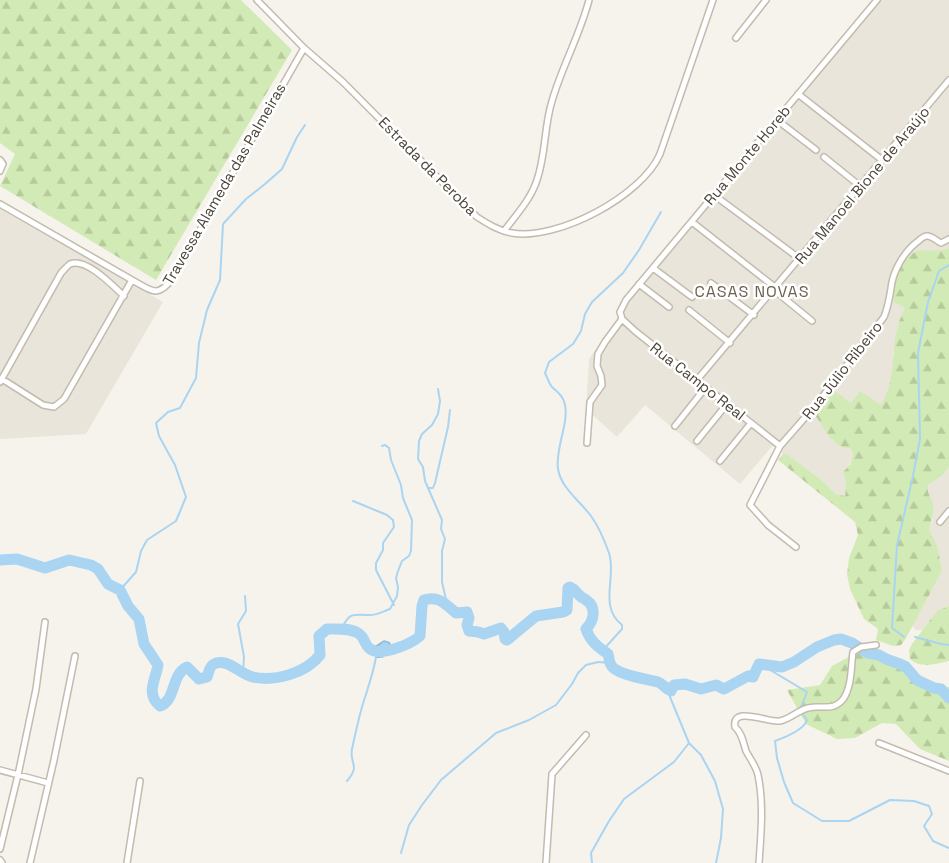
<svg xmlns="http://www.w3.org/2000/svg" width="949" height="863" font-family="'Space Grotesk',sans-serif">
  <defs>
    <pattern id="forest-firs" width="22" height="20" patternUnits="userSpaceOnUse" patternTransform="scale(1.25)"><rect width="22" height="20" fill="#d2eab5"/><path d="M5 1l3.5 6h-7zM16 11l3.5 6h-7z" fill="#b6ca9c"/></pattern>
    <pattern id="water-waves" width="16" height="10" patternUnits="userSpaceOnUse" patternTransform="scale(1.25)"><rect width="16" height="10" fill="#a9d4f2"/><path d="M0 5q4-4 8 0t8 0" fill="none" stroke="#8caec5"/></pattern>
  </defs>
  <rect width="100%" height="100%" fill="#f6f3ec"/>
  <path fill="#eae5da" d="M881 0H949V248L943 251 932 252 921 250 907 258 899 271 894 284 906 307 898 325 893 353V371L887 395 881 406 860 391 828 433 834 442 850 448 853 453 846 476V487L845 496 836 494 824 482 787 454H783L773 445 740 484 645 405 617 437 586 409 589 359 617 320 627 303Z
    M0 208 163 302 86 434 0 439Z
    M949 467V606L937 612 923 630H916L912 626 942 571 937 545 929 529 933 520 927 494 928 485 943 475Z"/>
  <path fill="url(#forest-firs)" d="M0 0H241L292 50 156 280 0 186 15 154 0 143Z
    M949 248V467L943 475 928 485C927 493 929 494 932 501 935 509 932 521 929 529L937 545 942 571 905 640 901 645 893 646 876 640 878 629 864 619 850 589 847 574 849 558 858 535 855 522 778 460 783 454H787L824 482 836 494 845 496C846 487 847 480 843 472L850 465 853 453 850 448C833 449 824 427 815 415L833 390 851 403 860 391 881 405C897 378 890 354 898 326 899 320 903 313 905 308L894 302C894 295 893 288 894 282 898 270 908 251 922 250 932 250 939 252 949 248Z
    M949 606V661C936 664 921 669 910 659L909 650 912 644 937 611Z
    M856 653 898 660 937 687H949V761L920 749 896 724 882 723 855 738 837 739 806 724 787 690 820 685 832 666Z"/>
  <path fill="url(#water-waves)" d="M384 640 390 642 391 645 390 650 383 658H376L372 650 373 647Z"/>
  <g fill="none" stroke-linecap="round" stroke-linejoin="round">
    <path stroke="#a9d4f2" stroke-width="2" d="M438 389 440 401 438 414 432 425 422 434 419 441 418 459 423 467 425 481 442 520 441 529 445 539 442 551V582L447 604
      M428 488H433L435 483 448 427 450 410
      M353 501 387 515 393 520 394 527 383 543V550L376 563V570L394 605
      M120 590 136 572 141 551 147 540 176 521 186 497 175 465 159 436 156 423 168 412 180 408 196 378 199 343 207 310 220 280 223 224 246 199 265 184 282 169 297 137 305 125
      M341 629C351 611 352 615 370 615 377 615 384 611 390 609L397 596 398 587 396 578 398 571 402 561 409 556 411 551 412 520 403 498 401 485 391 460 389 448 385 445 382 446
      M904 637 892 628 897 545 913 476 920 439 918 353 928 302 939 271 949 265
      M915 637 941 644 949 645
      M603 650 622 629V625C598 606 617 577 609 553 604 539 599 527 591 516 580 501 561 488 558 469 555 448 569 424 565 405 563 395 558 393 552 387 549 383 547 377 545 373L549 362 573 344 581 331 585 314 592 302 623 273 639 250 661 212
      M762 665 807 692 800 710 807 720C804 730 786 737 775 741L777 758 784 782 793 803 822 821H849L890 800 914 801 929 806 932 814 924 826 933 841 949 848
      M243 673 244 657 238 624 246 611 245 596
      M669 691 670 697 689 743 701 755 715 781 723 809 721 838 716 863
      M347 781C361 765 349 764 352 749 355 735 358 721 362 707 367 690 373 675 376 657
      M401 853 409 825 422 805 441 780 496 733 529 720 556 705 572 684 578 673 586 665 598 662 610 663
      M592 863 591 853 609 821 624 799 674 762 689 743"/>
    <path stroke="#a9d4f2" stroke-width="11" d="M0 560 17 559 45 568 69 560 91 565 98 569 108 584 120 590 128 606 139 619 144 644 158 665C156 679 145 694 160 706 176 701 171 674 187 667L199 679 207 677C209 673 209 666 214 664 227 657 241 675 253 677 275 682 306 673 320 655L319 636 327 629C337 629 349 628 358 633 365 637 364 644 369 648 379 658 411 644 420 636L422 606 424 600C439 595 446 605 456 613L467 612 469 618 467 625 469 631 478 632 484 634 501 628 504 632 505 639 507 640 536 616 563 612 567 610 568 588 570 587C575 589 575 591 579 595 583 599 582 597 586 600 597 607 594 621 586 629 590 641 598 647 608 654 609 657 609 662 611 665 616 675 647 679 658 682 663 684 666 689 671 691L674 685 685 684 701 689 716 685 724 689 748 676 753 677 759 664 782 667 794 662 817 647 834 640 841 639 852 643 868 653 879 655 886 659 900 664 906 667 917 680 934 688 941 689 949 698"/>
    <defs>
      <path id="street" d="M257 0 304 48 343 82 477 217C488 224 499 231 512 233 557 241 642 196 660 154L713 0
        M736 38 766 0
        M798 94 882 160
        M777 120 816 150
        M824 157 860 186
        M0 160 3 164 0 171
        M714 195 800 259
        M0 204 132 280C151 290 157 299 172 279L304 48
        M692 222 776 288
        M504 231C516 215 531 199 537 180 546 154 544 126 552 101 562 66 580 35 589 0
        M653 268 692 297
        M711 283 754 315
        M639 284 669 307
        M774 290 812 321
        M689 310 730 343
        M2 379 43 405 54 407 64 399 132 280
        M697 380 949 80
        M0 382 61 273C64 270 67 266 70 264 86 257 113 286 124 296
        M675 426 706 387
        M697 441 727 404
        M587 443 590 402 602 385 601 376 597 366 598 354 605 342 622 319
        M780 446 635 331 622 319 620 312 626 300 877 0
        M720 461 751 423
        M940 522 949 511
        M796 547 768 525 750 505 780 446 816 405 884 317C889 305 890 294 892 282 895 268 905 251 917 242 920 240 923 236 927 236 932 236 937 241 941 243L949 239
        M879 743 949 771
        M0 770 48 783
        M0 849 18 775 36 689 45 622
        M0 860 2 863
        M30 863 54 760 75 656
        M127 863 140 781
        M546 863 552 774 586 735
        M759 863C761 833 764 804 758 775 756 766 750 759 746 751 743 742 742 733 735 727 731 705 769 723 780 721 791 719 798 710 808 708 821 704 833 713 844 698 852 685 851 666 853 652L861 647 876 645"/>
    </defs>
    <use href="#street" stroke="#c2bbae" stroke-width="8"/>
    <use href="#street" stroke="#fff" stroke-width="5"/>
  </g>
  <g text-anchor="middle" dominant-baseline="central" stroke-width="5" stroke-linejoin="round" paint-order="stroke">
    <g font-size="15" fill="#4b4439" stroke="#fff">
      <text transform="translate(747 155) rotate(-50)">Rua Monte Horeb</text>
      <text transform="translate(428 166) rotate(45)">Estrada da Peroba</text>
      <text transform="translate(224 184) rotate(-60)">Travessa Alameda das Palmeiras</text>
      <text transform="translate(862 185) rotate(-50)">Rua Manoel Bione de Araújo</text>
      <text transform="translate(842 370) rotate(-52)">Rua Júlio Ribeiro</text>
      <text transform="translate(698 381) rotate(38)">Rua Campo Real</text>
    </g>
    <g font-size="16" letter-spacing="1" fill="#6e6250" stroke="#fff">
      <text x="752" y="291">CASAS NOVAS</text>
    </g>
  </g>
</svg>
